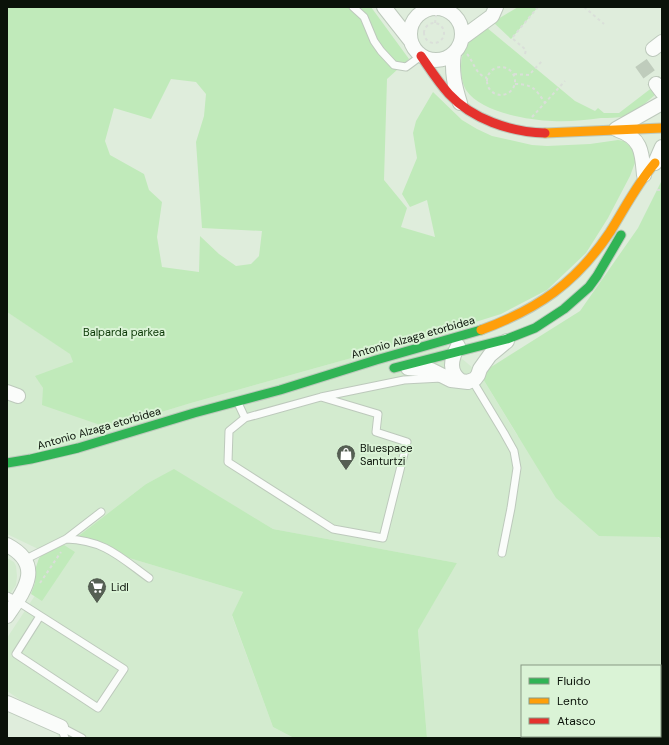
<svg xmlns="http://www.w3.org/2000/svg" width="669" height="745" font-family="'DM Sans',sans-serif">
  <rect width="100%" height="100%" fill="#dfeddc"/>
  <path fill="#d3ebcf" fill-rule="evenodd" d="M7 312 70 353 73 362 40 382 43 388V394L109 428 191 403 434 335 480 374 517 435 662 540V738H427L418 629 457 563 273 529 174 470 146 484 72 541 243 592 232 616 273 727 294 738H59L49 719 7 691V638L59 559 7 534ZM522 666H660V736H522Z
    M7 558 14 562 16 566 17 576 16 585 7 599Z"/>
  <path fill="#c0eaba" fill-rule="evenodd" d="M7 7H371L409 59 387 79 384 180 407 208 401 227 435 237 427 200 410 207 402 194 417 158 413 133 416 121 433 92 462 120 477 129 492 136 532 145 547 146 590 144 618 140 624 141 634 150 636 160 630 176 608 218 586 253 547 290 501 314 434 335 191 403 109 428 42 405 43 388 35 376 73 362 70 354 7 312ZM171 79 196 82 206 94 204 116 196 142 202 228 262 231 259 256 251 264 236 266 219 254 200 236 199 272 162 267 157 237 162 202 149 190 144 174 110 155 105 141 114 108 151 119Z
    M518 7H538L511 39 493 22Z
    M486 27 575 101 595 111 598 108 604 113H619L662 80V89C652 97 637 112 625 116 617 118 609 118 601 118 585 120 569 122 552 121 528 120 480 112 466 90 462 83 461 74 461 66 461 49 471 37 486 27Z
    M662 180V540L659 537 599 536 556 498 480 374 580 311 638 228Z
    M174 469 273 529 457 563 418 630 427 738H294L273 727 232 615 243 592 72 541 146 484Z
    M64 545 75 552 42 601 31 594 35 583 36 567 39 558 45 553Z"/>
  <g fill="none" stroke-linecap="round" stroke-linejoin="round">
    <path stroke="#bfccbc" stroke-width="14" stroke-dasharray="14 7" stroke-linecap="butt" d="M641 63 656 84"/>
    <defs>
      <path id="lane" d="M353 7 364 17 374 41 381 51 394 65 406 67 421 56
        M472 380 504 433 514 451 517 468 511 508 502 553
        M238 403 245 418 321 397 404 380 442 378
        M245 418 229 431 228 462 333 529 383 538 407 442 376 432 378 414 321 397
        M66 539C104 540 120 557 149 578
        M24 560 66 539 101 512
        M7 596 17 601 124 669 98 708 16 654 40 616
        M61 727 82 738
        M61 727 65 738"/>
      <path id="street" d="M384 7 410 40
        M410 34a26 26 0 1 1 52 0a26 26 0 1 1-52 0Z
        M462 38 492 16 496 7
        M653 49 662 42
        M454 53C451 71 455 87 460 103
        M656 84 662 92
        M616 129 662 103
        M618 130C642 138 642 153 644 175
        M655 163 662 147
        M458 346C451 359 448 372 461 381
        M408 368 431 370 451 380 468 382 475 379 478 375 480 369 490 355 507 341
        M7 392 18 396
        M7 545C45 565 24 591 7 616
        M7 703 61 727"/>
      <path id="fast" d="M394 368 507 339 535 328 564 309 589 287 597 276 621 235
        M7 463 31 459 78 448 194 413 280 390 376 360 481 330"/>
      <path id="slow" d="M545 133 662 128
        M481 330C538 309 576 283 610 232 625 208 637 184 655 163"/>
      <path id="jam" d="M421 56C430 69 438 82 449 94 472 119 510 132 545 133"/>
    </defs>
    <use href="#lane" stroke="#bdc9bc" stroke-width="9"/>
    <use href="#street" stroke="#bdc9bc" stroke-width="16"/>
    <use href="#fast" stroke="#bdc9bc" stroke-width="11"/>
    <use href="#slow" stroke="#bdc9bc" stroke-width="11"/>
    <use href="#jam" stroke="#bdc9bc" stroke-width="11"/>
    <path stroke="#dadfd9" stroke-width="2" stroke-dasharray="3 3" stroke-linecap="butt" d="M584 7 604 24
      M435 23 437 7
      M424 33a10 10 0 1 1 20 0a10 10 0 1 1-20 0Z
      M467 54C474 62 475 74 487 78
      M525 54 526 50 512 38 538 7
      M487 81a14 14 0 1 1 28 0a14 14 0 1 1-28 0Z
      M514 74 529 75 542 61
      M515 84C532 84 536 89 545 103
      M532 117 565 81
      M657 190H662
      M40 583 61 552"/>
    <use href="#lane" stroke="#fafcfa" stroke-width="7"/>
    <use href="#street" stroke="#fafcfa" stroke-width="14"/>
    <use href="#fast" stroke="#30b455" stroke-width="9"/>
    <use href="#slow" stroke="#ff9f0a" stroke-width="9"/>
    <use href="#jam" stroke="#e5322d" stroke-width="9"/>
  </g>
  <defs>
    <symbol id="shop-pin" viewBox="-11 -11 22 30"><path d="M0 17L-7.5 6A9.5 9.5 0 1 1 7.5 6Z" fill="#555f53" stroke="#daf3d6"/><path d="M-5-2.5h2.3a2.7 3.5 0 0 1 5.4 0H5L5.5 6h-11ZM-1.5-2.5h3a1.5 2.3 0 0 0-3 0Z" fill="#fff"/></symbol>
    <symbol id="supermarket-pin" viewBox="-11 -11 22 30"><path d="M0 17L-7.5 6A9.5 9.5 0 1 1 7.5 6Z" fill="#555f53" stroke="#daf3d6"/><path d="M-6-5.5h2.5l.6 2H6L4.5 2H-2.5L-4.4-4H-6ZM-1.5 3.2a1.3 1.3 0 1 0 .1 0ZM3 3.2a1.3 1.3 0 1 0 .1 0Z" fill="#fff"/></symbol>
  </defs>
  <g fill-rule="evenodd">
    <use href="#shop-pin" x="335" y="443" width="22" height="30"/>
    <use href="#supermarket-pin" x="86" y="576" width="22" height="30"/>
  </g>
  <g text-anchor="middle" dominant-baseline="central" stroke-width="4" stroke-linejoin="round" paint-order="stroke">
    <g font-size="11" fill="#093604" stroke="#daf3d6">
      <text x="124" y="332">Balparda parkea</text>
    </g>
    <g font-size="11" fill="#0a1209" stroke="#daf3d6">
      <text transform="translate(413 337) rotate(-16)">Antonio Alzaga etorbidea</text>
      <text transform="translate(99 428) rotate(-16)">Antonio Alzaga etorbidea</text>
    </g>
    <g font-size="11" fill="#0a1209" stroke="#daf3d6" text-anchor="start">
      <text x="360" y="448">Bluespace<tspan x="360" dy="13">Santurtzi</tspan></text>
      <text x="111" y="587">Lidl</text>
    </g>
  </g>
  <rect width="669" height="745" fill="none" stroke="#0a1209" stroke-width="16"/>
  <rect x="521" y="665" width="140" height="72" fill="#daf3d6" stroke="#879984"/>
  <rect x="529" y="678" width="20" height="6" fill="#30b455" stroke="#879984"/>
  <text x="557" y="685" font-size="12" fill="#0a1209">Fluido</text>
  <rect x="529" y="698" width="20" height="6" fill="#ff9f0a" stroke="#879984"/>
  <text x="557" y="705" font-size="12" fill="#0a1209">Lento</text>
  <rect x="529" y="718" width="20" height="6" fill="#e5322d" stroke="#879984"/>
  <text x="557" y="725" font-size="12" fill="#0a1209">Atasco</text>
</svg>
